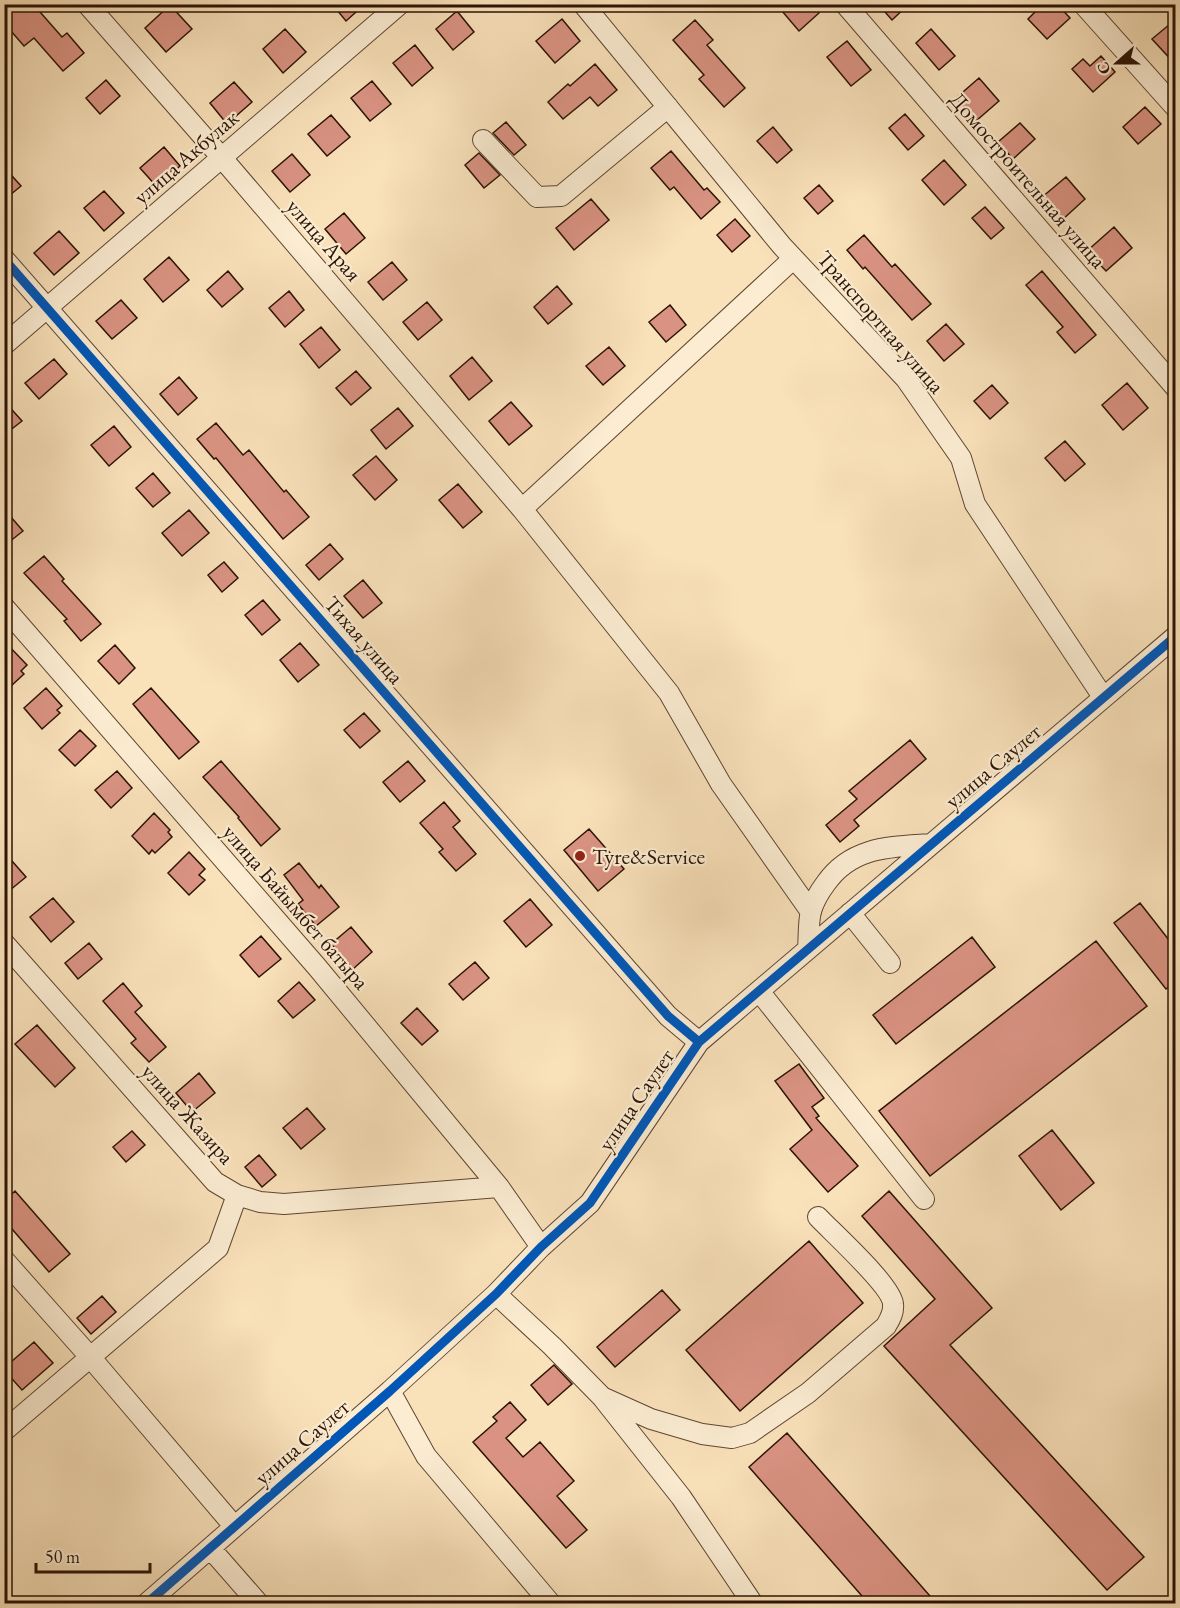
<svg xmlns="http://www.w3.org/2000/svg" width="1180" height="1608" font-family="'EB Garamond',serif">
  <rect width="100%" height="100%" fill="#f9e1ba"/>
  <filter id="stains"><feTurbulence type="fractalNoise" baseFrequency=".00333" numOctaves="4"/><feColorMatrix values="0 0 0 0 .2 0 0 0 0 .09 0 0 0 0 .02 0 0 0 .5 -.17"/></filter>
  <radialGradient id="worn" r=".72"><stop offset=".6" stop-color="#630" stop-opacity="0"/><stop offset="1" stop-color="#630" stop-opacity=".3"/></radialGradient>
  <path fill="#da9383" stroke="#2b1304" stroke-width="1.5" d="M17 4H33L62 37 67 33 84 53 63 71 34 38 24 46 4 23V15Z
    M332 4H365L346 21Z
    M776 4H812L819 13 799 31Z
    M878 4H909L892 20Z
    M1043 4H1057L1070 18 1047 39 1028 19Z
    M170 5 192 29 166 52 145 28Z
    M457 11 474 32 453 50 436 29Z
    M562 19 580 41 555 63 536 41Z
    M1176 19V65L1152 39Z
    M695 20 713 40 707 45 745 88 724 107 699 79 704 75 673 40Z
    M285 29 306 52 283 73 263 49Z
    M931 29 955 56 939 70 916 43Z
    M847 41 871 70 851 86 827 57Z
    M415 45 433 68 412 86 393 63Z
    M1101 56 1115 72 1093 92 1072 69 1083 59 1090 66Z
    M595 64 617 90 598 106 590 97 563 119 548 102 568 84 570 86Z
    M979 78 999 101 976 121 956 98Z
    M106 80 120 96 100 114 86 98Z
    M372 81 391 104 370 121 351 98Z
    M234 82 252 102 227 124 210 103Z
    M1145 107 1161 124 1138 144 1123 127Z
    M905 114 924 136 908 150 889 128Z
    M331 115 350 137 327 156 308 134Z
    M506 122 526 145 514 155 493 133Z
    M1020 123 1035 139 1013 159 998 142Z
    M773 127 792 150 777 163 757 141Z
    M164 147 180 166 157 187 140 168Z
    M671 151 704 190 707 188 720 202 701 219 674 187 670 190 651 168Z
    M479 153 500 175 484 188 465 165Z
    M292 154 310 175 290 192 272 171Z
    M944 160 966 185 944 205 922 180Z
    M4 167 21 186 4 200Z
    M1066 177 1085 199 1061 221 1041 198Z
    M819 185 833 201 818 214 804 198Z
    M104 191 124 213 104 231 84 208Z
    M591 199 609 220 574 250 556 228Z
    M985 207 1004 228 991 239 972 218Z
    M344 213 365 238 346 254 325 229Z
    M735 219 750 236 732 252 717 235Z
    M1114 227 1132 248 1106 271 1087 251Z
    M59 231 79 253 54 275 34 253Z
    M864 235 892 267 895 264 931 304 912 320 865 267 863 269 847 250Z
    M169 257 189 280 163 302 144 279Z
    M392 262 407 280 383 300 368 282Z
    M228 271 243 289 222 307 207 290Z
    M1042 271 1096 335 1075 353 1057 332 1063 327 1026 285Z
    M557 286 572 304 548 324 534 307Z
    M289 291 304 310 285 327 269 308Z
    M121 300 137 318 112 339 96 321Z
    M427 302 442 320 418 340 403 322Z
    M670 305 686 325 666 342 649 322Z
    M946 324 964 344 944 361 927 341Z
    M321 327 340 350 319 368 300 344Z
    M609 347 625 366 603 385 586 366Z
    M472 357 492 381 469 400 450 376Z
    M54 359 67 374 39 399 25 383Z
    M356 371 371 388 351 405 336 388Z
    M179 377 197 398 178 415 160 394Z
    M1127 383 1148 408 1123 430 1102 405Z
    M992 385 1008 403 990 419 974 401Z
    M4 401 22 421 4 435Z
    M511 402 532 426 509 445 489 421Z
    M398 408 413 426 386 449 371 430Z
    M216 423 243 455 249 450 284 492 286 490 309 517 283 539 216 458 214 459 197 439Z
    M114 426 131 447 109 466 91 445Z
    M1065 441 1085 464 1065 481 1045 458Z
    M376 456 397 480 375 500 353 475Z
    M153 473 170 493 153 507 136 488Z
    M458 484 482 512 463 528 439 500Z
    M4 509 23 531 4 546Z
    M189 510 209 533 182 556 162 533Z
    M330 544 343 559 319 580 306 565Z
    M44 556 64 579 62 581 101 624 81 641 64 621 67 619 24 573Z
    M224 562 238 578 222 592 208 575Z
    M363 580 382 603 363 618 344 596Z
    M263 600 280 620 262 635 245 615Z
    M4 641 27 665 21 671 24 674 11 686 4 679Z
    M300 643 319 665 298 682 280 660Z
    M115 645 135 668 119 684 98 661Z
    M46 688 62 706 57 710 60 713 42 729 24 708Z
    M151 688 199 742 179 759 133 704Z
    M364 713 380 731 360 748 344 730Z
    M80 730 96 746 75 766 59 750Z
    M910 740 926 759 854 820 859 826 840 842 826 825 857 799 849 791Z
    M221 761 280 829 261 846 238 818 239 817 203 777Z
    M408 761 425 781 400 802 383 782Z
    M117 771 132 788 111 808 95 790Z
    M444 802 460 821 453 827 476 854 456 871 439 852 443 849 420 823Z
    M154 813 170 830 168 832 172 837 155 853 152 850 149 854 132 836Z
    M589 829 624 869 598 891 564 850Z
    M189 852 205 869 199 875 205 880 189 895 168 873Z
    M12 861 26 877 4 895V867Z
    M299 863 319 888 321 885 339 907 316 926 298 904 303 900 284 875Z
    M53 898 74 922 51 942 30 917Z
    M530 899 552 925 526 947 504 921Z
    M1140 903 1176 949V981L1166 989 1114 923Z
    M351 927 372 952 353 969 331 944Z
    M261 936 281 959 259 977 240 955Z
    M972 937 995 967 896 1044 873 1015Z
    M1096 941 1147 1006 930 1176 879 1111Z
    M89 943 102 959 78 979 65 963Z
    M475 962 489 978 463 1000 449 984Z
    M299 982 315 1000 293 1018 278 1001Z
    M123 983 142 1006 135 1012 166 1047 149 1062 131 1043 136 1039 103 1001Z
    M417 1008 438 1031 422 1045 401 1023Z
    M37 1025 75 1068 55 1087 15 1044Z
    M799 1064 824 1098 812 1107 819 1116 816 1118 858 1166 828 1192 790 1149 812 1130 775 1081Z
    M199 1073 215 1093 192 1112 176 1093Z
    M307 1108 325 1129 301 1149 283 1128Z
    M1052 1130 1094 1183 1061 1210 1019 1156Z
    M132 1131 145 1145 126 1162 113 1147Z
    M259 1155 276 1175 262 1187 245 1167Z
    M15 1191 70 1254 49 1272 12 1229 10 1230 4 1224V1201Z
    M889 1191 992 1308 950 1345 1144 1557 1107 1590 884 1346 935 1299 862 1216Z
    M809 1241 863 1303 740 1411 686 1350Z
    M662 1290 680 1310 615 1367 597 1347Z
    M102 1296 116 1312 91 1334 77 1318Z
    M34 1342 53 1363 22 1390 4 1370V1368Z
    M554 1365 572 1384 548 1405 531 1385Z
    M510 1402 526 1420 506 1438 523 1457 540 1442 574 1481 557 1496 587 1530 566 1548 473 1442 497 1421 493 1417Z
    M787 1433 937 1604H869L749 1467Z"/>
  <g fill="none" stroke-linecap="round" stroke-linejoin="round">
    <defs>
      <path id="minor" d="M87 4 222 158 522 509 669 693 721 784 811 912
        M583 4 782 246 906 379 961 458 975 504 1103 697
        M845 4 1176 388
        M1083 4 1176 108
        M483 140 537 197 561 196 668 107
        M4 259 668 1016 699 1042
        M4 345 400 4
        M522 509 793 259
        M4 607 317 967 499 1187 541 1247
        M850 913 890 963
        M4 943 215 1182 237 1195 260 1202 284 1204 499 1187
        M808 949C809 937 808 923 811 911 814 901 820 891 826 883 852 846 891 847 931 844
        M759 991 924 1199
        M4 1260 91 1358 234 1526
        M496 1294 552 1346 602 1397 681 1497 753 1604
        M390 1391 426 1456 551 1604
        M602 1397 651 1419 702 1434 732 1438 750 1433 808 1393 886 1326C890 1319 894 1313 893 1304 892 1286 833 1233 818 1217
        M4 1431 218 1248 237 1195
        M210 1548 259 1604
        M146 1604 390 1391 496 1294 541 1247 590 1203 699 1042 1176 636"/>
    </defs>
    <use href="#minor" stroke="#5e4632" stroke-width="22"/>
    <use href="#minor" stroke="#fbecd2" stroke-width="20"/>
    <defs>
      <path id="cycleway" d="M4 259 668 1016 699 1042
        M146 1604 390 1391 496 1294 541 1247 590 1203 699 1042 1176 636"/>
    </defs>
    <use href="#cycleway" stroke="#fbecd2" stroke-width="13"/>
    <use href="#cycleway" stroke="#0057b8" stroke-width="9"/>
  </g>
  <circle fill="#8f2418" stroke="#fbecd2" stroke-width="2" cx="580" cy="856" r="6"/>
  <g text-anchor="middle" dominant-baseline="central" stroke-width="4.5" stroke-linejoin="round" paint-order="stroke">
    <g font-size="22" fill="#2b1304" stroke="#fbecd2">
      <text transform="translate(186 157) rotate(-41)">улица Акбулак</text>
      <text transform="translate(1028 180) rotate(49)">Домостроительная улица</text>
      <text transform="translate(324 240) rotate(49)">улица Арая</text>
      <text transform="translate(881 322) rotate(49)">Транспортная улица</text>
      <text transform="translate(364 640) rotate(49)">Тихая улица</text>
      <text transform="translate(993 766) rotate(-40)">улица Саулет</text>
      <text transform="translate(296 907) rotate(49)">улица Байымбет батыра</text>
      <text transform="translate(636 1100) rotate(-56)">улица Саулет</text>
      <text transform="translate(188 1114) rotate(48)">улица Жазира</text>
      <text transform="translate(302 1442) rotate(-41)">улица Саулет</text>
    </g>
    <g font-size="22" fill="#2b1304" stroke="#fbecd2" text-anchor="start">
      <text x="592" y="856">Tyre&amp;Service</text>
    </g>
  </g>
  <rect width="1180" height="1608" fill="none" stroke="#f9e1ba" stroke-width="24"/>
  <rect x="6" y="6" width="1168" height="1596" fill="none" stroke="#2b1304" stroke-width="3"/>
  <rect x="12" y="12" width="1156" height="1584" fill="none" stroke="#2b1304" stroke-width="1.5"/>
  <g transform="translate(1117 63) rotate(249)" stroke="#fbecd2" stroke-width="4.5" paint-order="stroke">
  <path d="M0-4.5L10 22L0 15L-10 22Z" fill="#2b1304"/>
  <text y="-9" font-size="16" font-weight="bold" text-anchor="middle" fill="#2b1304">С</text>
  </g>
  <path d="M36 1563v9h114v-9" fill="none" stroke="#2b1304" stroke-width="3"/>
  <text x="45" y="1563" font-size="18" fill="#2b1304" stroke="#fbecd2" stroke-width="4.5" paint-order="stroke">50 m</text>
  <rect width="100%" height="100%" filter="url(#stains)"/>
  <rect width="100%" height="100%" fill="url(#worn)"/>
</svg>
